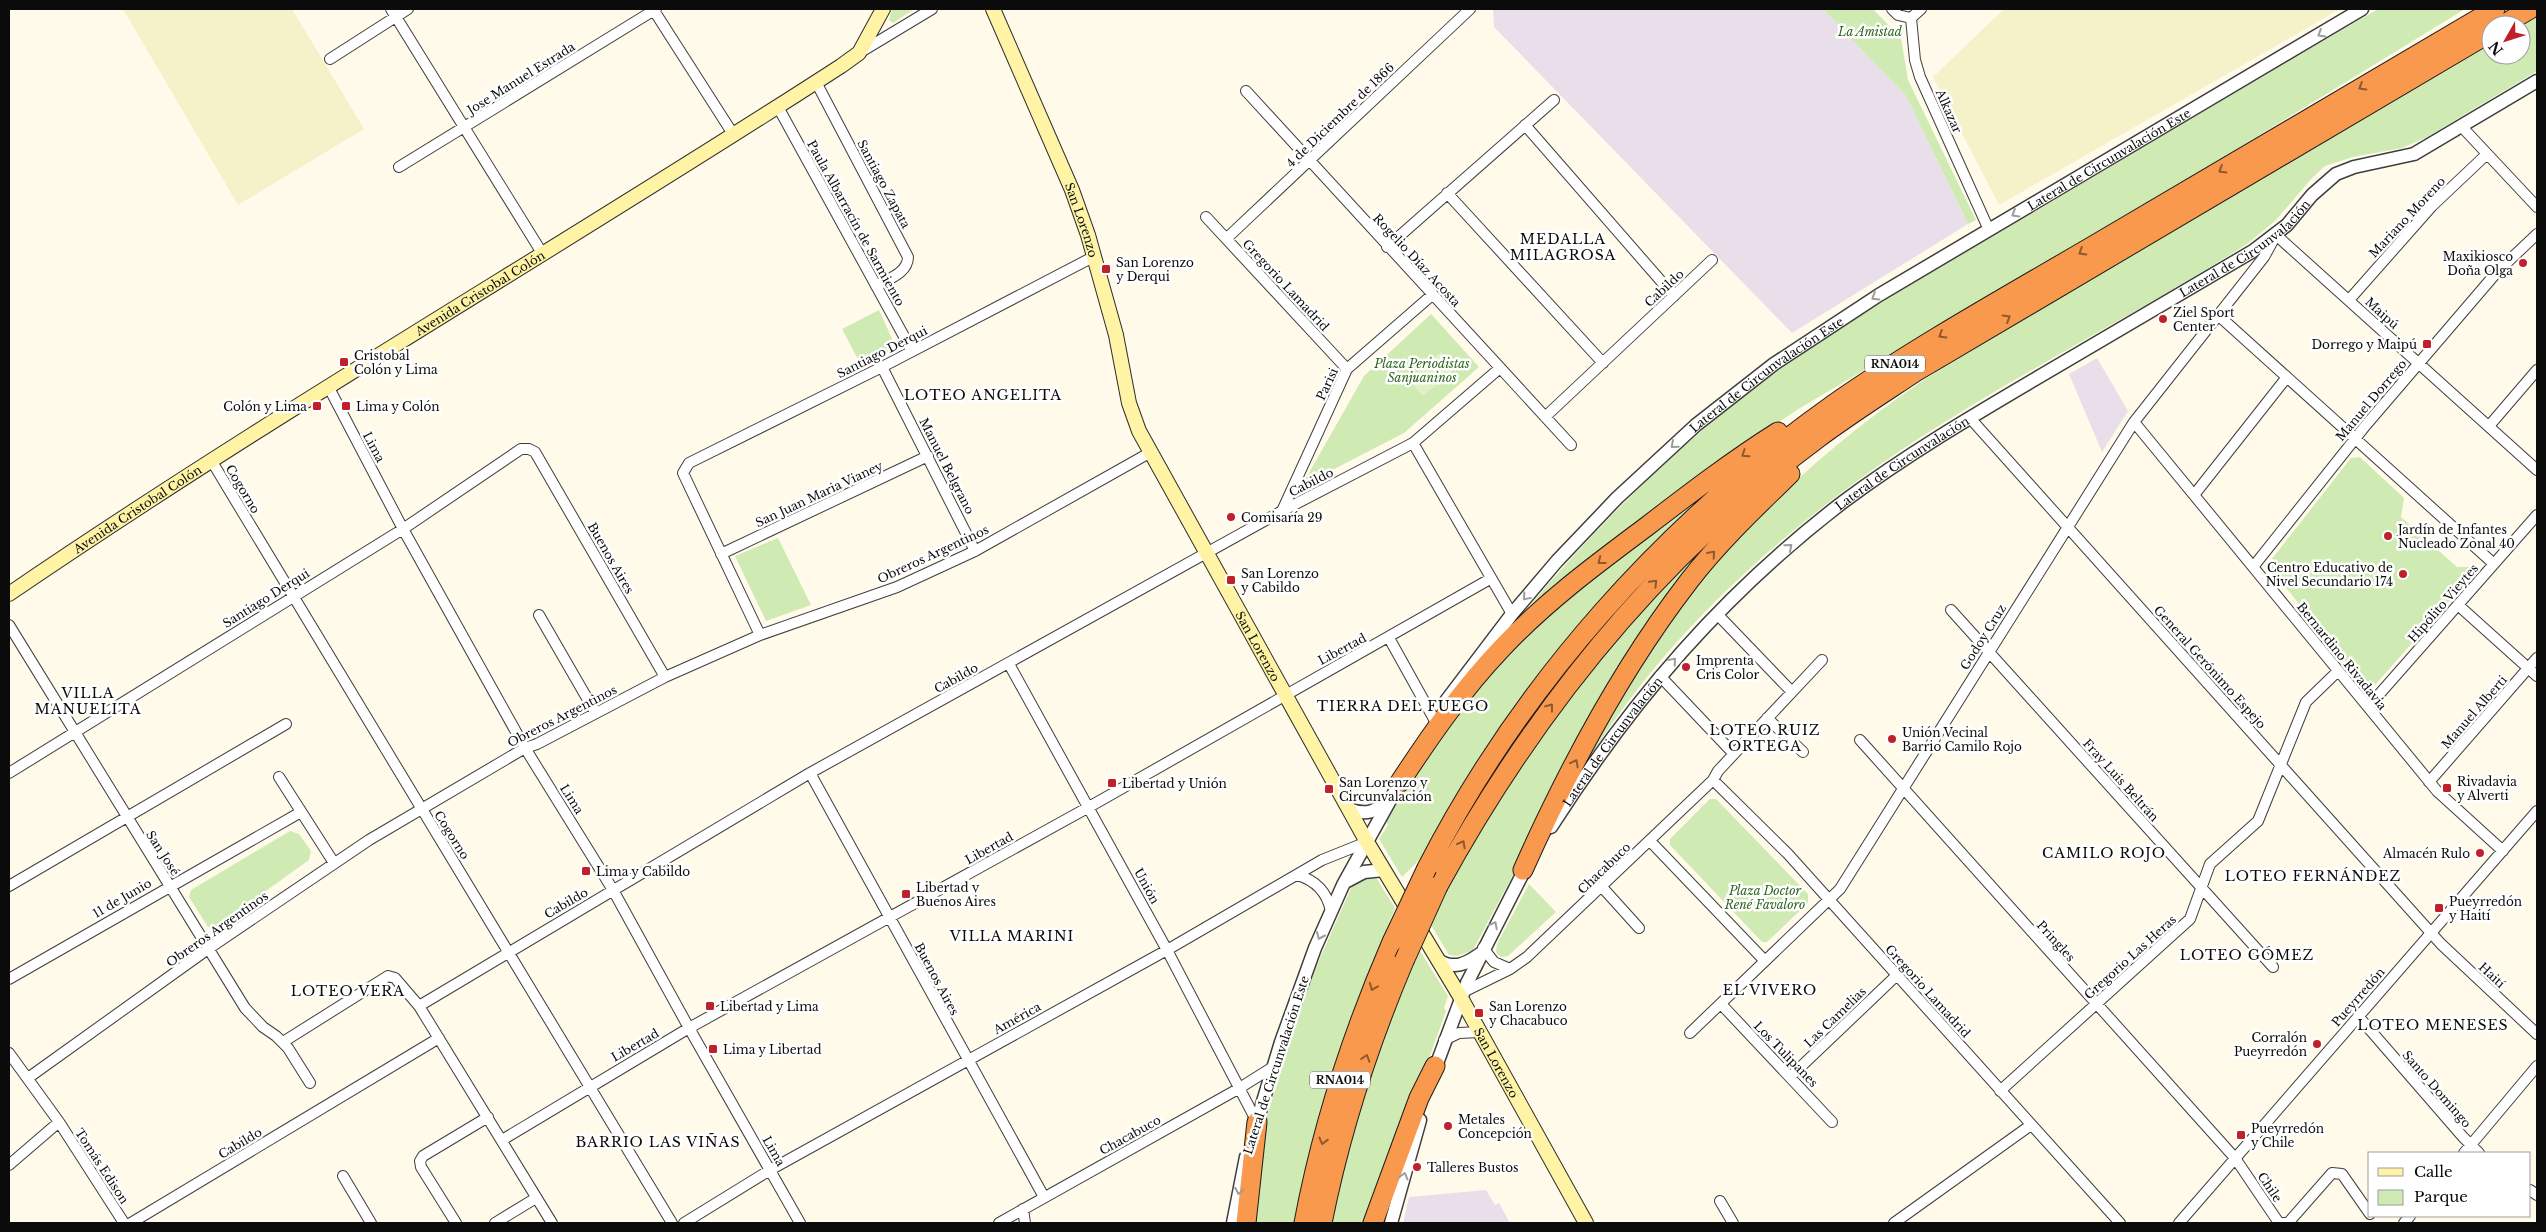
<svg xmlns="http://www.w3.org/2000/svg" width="2546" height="1232" font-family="'Libre Baskerville',serif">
  <rect width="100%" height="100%" fill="#fffaea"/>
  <path fill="#e9dfeb" d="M1493 9H1823L1906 96 1968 224 1792 333 1494 27Z
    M2097 358 2128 411 2102 452 2069 374Z
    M1486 1190 1495 1205 1499 1203 1510 1223H1403L1409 1197Z"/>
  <path fill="#f5f1c9" d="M123 9H292L364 129 238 205Z
    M2004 9H2340L1999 205 1933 77Z"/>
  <path fill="#d0eab3" d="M892 9H914L893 23 889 20Z
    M1823 9H1873L1901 38 1908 80 1976 220 1968 224 1906 96Z
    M2378 9H2465L2163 194 1800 408 1742 446 1510 629C1570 557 1633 489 1705 428 1800 347 1908 286 2016 223 2136 151 2257 80 2378 9Z
    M2537 17V71L2427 137 2402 148 2353 157 2325 166 2312 178 2275 221 2247 244C2120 325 1983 390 1861 478 1780 537 1702 607 1640 686 1612 721 1588 759 1566 797L1562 795C1592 745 1619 694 1651 646 1661 630 1674 615 1686 601 1759 506 1845 431 1945 366L2463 59 2491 43V55H2521V26Z
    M879 310 894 343 889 353 860 363 842 329Z
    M1431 314 1479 367 1404 433 1305 484V480L1364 376Z
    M2360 457 2404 498 2401 517 2457 567H2476V571L2374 686H2365L2271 569V560L2351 458Z
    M1726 476 1622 576 1548 664 1517 705 1459 793 1421 858 1402 877 1379 839 1388 825 1386 821 1451 714 1542 613Z
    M1745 507 1559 788 1471 954 1470 956 1468 952 1457 956 1449 955 1431 925C1458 862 1494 804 1534 749 1550 725 1566 700 1584 678 1633 616 1688 561 1745 507Z
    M778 538 811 605 766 621 735 556Z
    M1710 799H1716L1808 894V903L1767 942H1762L1670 845V839Z
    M290 831 299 834 311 851 309 860 216 927H208L189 897 191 890Z
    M1368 878 1377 879 1395 908 1350 1022 1328 1087 1294 1223H1250L1264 1126 1296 1022 1317 965 1352 886Z
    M1529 884 1556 912 1508 956 1501 957 1496 952 1497 944Z
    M1420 951 1448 996 1444 1008 1446 1011 1370 1223H1332C1352 1129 1378 1037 1420 951Z"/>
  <path fill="#e2f1c5" d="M1441 352 1455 369 1423 396 1409 380Z"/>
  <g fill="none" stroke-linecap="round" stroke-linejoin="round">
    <defs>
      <path id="minor" d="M391 9 542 253
        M653 9 733 134
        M1892 9 1898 15 1911 18
        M1911 18 1915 60 1920 77 1989 230
        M1911 18 1921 9
        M859 53 932 9
        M330 59 408 9
        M816 82 908 257C908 273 888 279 876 286
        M1246 91 1571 445
        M778 107 912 351
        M1525 125 1674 296
        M2462 127 2537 207
        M399 167 656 9
        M1447 193 1603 363
        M1206 217 1347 369
        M1227 238 1470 9
        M1387 247 1554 100
        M2349 300 2432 206 2487 154
        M2218 315 2494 564
        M882 367 975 551
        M328 386 403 529 525 748 613 890 689 1028 800 1223
        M1545 417 1712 260
        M1970 418 2441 944 2537 1034
        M2134 422 2437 791 2503 851
        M2489 426 2537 370
        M1413 443 1512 614
        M211 460C366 714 520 968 672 1223
        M2194 495 2287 377
        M1282 511 1347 369 1432 295
        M721 554 928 456
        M2253 567 2366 425 2497 272 2537 234
        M2458 605 2537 676
        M1951 610 2273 967
        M1717 614 1792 692
        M539 615 595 712
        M9 625 245 1008 263 1027 276 1036 288 1048 310 1083
        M760 635 683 473 689 463 882 367 1095 256
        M1389 638 1434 719
        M1009 664 1167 950 1257 1122
        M1660 676 1734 754
        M2368 707 2537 515
        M1767 718 1803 752
        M1860 740 2235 1158 2279 1223H2288L2332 1173 2342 1174 2370 1214
        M9 773 403 529 521 449H529L535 452 665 677
        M810 773 1044 1197
        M279 777 334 863
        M1713 780 1788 854 2120 1223
        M2429 782 2537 658
        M1650 841 1765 961
        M1297 875C1315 880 1327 892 1331 911
        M9 886 286 724
        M1602 887 1639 928
        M1483 948 1494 962 1510 969
        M9 979 301 812
        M1463 992 1510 969 1527 957 1713 780 1718 771 1822 660
        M1721 1004 1832 1122
        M419 1006 810 773 1282 511 1413 443 1500 368
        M2358 1016 2463 1137 2479 1153
        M1690 1033 1840 889 2134 422 2264 257 2276 235 2537 470
        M1444 1040 1459 1033 1480 1032
        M283 1042 388 976 395 978 419 1006 552 1223
        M9 1053 59 1122 124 1223
        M1790 1077 1897 975
        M28 1078 208 949 369 840 525 748 537 744 665 677 760 635 897 587 975 551 1151 452
        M2000 1091 2190 919 2210 864 2258 821 2306 702 2338 671
        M502 1140 689 1028 1089 807 1490 579
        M2464 1153 2537 1066
        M9 1165 59 1122
        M343 1176 371 1223
        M2530 1190 2537 1195
        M1720 1201 1733 1223
        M1023 1209 1025 1223
        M131 1223 439 1038
        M456 1223 421 1167 420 1161 423 1156 488 1117
        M495 1223 536 1198
        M684 1223 770 1170 1167 950 1322 860 1367 842
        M999 1223 1238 1089 1273 1067
        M1894 1223 2031 1125
        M2179 1223 2537 811
        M2404 1223 2410 1216"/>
      <g id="tertiary">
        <path id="s1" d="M1446 701 1512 614 1557 561 1617 498 1696 425 1774 364 1879 295 2362 9"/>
        <path d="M1349 809C1366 816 1376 812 1389 799"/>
        <path id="s2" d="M1551 827C1633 699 1722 595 1843 502 1906 455 1974 415 2042 375 2112 334 2182 292 2253 251L2287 225 2312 195 2336 174 2354 167 2414 154 2537 81"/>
        <path d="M1347 881 1364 872 1384 870"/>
        <path d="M1438 960C1454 970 1466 964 1480 954"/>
        <path d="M1433 1074 1467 983 1527 865"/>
        <path d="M1255 1128 1281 1042 1315 948 1343 885 1404 775"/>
        <path d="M1233 1223 1246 1157"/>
        <path d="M1391 1223 1420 1120"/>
      </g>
      <g id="secondary">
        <path id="s3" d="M993 9 1072 190 1088 235 1116 335 1129 403 1139 431 1367 842 1461 998 1586 1223"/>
        <path id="s4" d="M9 594C280 409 565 245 841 66L859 53 883 9"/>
      </g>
      <path id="motorway" d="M2503 25 2530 9
        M1400 782C1431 735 1462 690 1501 649 1544 603 1595 565 1646 527 1689 494 1732 461 1778 432
        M1427 868C1522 683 1665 524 1834 404 1920 344 2013 293 2103 240 2233 163 2364 86 2495 9
        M1523 870C1568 769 1621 669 1689 581 1719 542 1755 508 1790 474
        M1438 886C1534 710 1656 558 1818 438 1849 415 1882 394 1915 372L2491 32
        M1246 1223 1257 1122
        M1304 1223C1322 1127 1353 1032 1392 942
        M1322 1223C1340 1133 1368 1046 1404 961
        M1373 1223 1419 1098 1435 1066"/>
    </defs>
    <use href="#minor" stroke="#3e3e3e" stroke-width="12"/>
    <use href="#tertiary" stroke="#3e3e3e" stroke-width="15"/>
    <use href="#secondary" stroke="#2d2d2d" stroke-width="16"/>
    <use href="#motorway" stroke="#1c1c1c" stroke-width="21"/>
    <use href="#minor" stroke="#fff" stroke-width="10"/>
    <use href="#tertiary" stroke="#fff" stroke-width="12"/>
    <use href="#secondary" stroke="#fff3a5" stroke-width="14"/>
    <use href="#motorway" stroke="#f9994e" stroke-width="19"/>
    <defs>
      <path id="motorway-bridge" d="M1392 942 1427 868
        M1404 961 1438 886"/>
    </defs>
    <use href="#motorway-bridge" stroke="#1c1c1c" stroke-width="21" stroke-linecap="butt"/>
    <use href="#motorway-bridge" stroke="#f9994e" stroke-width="19"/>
  </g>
  <defs><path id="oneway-chevron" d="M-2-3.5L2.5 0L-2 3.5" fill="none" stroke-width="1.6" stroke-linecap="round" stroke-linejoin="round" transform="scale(1.25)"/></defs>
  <g stroke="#9d9d9d">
    <use href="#oneway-chevron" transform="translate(2321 34) rotate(149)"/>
    <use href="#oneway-chevron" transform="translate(2015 214) rotate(149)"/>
    <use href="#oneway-chevron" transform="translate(1875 297) rotate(148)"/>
    <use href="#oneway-chevron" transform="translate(1674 445) rotate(139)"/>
    <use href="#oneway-chevron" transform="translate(1789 547) rotate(-40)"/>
    <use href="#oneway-chevron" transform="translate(1526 597) rotate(130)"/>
    <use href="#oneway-chevron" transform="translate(1673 661) rotate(-49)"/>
    <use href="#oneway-chevron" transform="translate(1494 925) rotate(-63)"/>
    <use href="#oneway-chevron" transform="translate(1320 936) rotate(114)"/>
    <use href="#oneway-chevron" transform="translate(1404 1176) rotate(-75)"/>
    <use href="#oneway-chevron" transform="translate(1239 1191) rotate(101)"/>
  </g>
  <g stroke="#8e5930">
    <use href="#oneway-chevron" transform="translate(2362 87) rotate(149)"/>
    <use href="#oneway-chevron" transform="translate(2222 170) rotate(149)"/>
    <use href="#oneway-chevron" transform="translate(2082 252) rotate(149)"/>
    <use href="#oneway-chevron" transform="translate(2007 318) rotate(-31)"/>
    <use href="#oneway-chevron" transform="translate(1942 335) rotate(149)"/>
    <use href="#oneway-chevron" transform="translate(1745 454) rotate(146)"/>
    <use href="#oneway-chevron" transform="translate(1712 554) rotate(-49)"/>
    <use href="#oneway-chevron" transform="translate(1601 561) rotate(142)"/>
    <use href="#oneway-chevron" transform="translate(1654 583) rotate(-46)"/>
    <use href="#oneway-chevron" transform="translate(1550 707) rotate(-53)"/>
    <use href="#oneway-chevron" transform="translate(1575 763) rotate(-62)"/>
    <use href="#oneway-chevron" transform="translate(1462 844) rotate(-61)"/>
    <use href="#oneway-chevron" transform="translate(1373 987) rotate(112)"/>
    <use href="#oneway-chevron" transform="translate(1366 1058) rotate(-72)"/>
    <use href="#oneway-chevron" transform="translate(1323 1141) rotate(104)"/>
  </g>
  <g fill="#bf202a" stroke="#fff" stroke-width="2">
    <circle cx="2523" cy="263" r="5"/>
    <rect x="1101" y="264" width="10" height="10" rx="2.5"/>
    <circle cx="2163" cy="319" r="5"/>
    <rect x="2422" y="339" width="10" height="10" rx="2.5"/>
    <rect x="339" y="357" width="10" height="10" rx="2.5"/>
    <rect x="312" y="401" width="10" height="10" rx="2.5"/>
    <rect x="341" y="401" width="10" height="10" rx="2.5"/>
    <circle cx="1231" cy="517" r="5"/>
    <circle cx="2388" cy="536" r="5"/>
    <circle cx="2403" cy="574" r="5"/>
    <rect x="1226" y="575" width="10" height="10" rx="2.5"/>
    <circle cx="1686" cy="667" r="5"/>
    <circle cx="1892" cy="739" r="5"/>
    <rect x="1107" y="778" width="10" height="10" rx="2.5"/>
    <rect x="2442" y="783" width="10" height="10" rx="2.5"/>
    <rect x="1324" y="784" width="10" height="10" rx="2.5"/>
    <circle cx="2480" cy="853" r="5"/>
    <rect x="581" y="866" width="10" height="10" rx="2.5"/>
    <rect x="901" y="889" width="10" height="10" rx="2.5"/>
    <rect x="2434" y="903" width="10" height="10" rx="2.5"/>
    <rect x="705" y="1001" width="10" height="10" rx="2.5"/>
    <rect x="1474" y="1008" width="10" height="10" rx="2.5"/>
    <circle cx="2317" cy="1044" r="5"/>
    <rect x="708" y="1044" width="10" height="10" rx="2.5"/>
    <circle cx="1448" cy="1126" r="5"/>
    <rect x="2236" y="1130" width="10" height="10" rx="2.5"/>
    <circle cx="1417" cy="1167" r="5"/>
  </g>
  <g text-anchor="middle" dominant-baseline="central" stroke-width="5" stroke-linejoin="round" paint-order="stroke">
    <g fill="#fff" stroke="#545454" stroke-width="1">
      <rect x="1865" y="355.5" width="60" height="17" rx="4"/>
      <rect x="1310" y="1071.5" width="60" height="17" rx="4"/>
    </g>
    <g font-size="11" font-weight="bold" fill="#0b0b0b">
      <text x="1895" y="364">RNA014</text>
      <text x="1340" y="1080">RNA014</text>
    </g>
    <g font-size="12" font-style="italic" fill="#2b641a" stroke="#fff">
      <text x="1870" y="31">La Amistad</text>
      <text x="1422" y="363">Plaza Periodistas<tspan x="1422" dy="14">Sanjuaninos</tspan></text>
      <text x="1765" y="890">Plaza Doctor<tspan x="1765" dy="14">René Favaloro</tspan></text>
    </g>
    <g font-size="12" fill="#0b0b0b" stroke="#fff">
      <text transform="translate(521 78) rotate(-32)">Jose Manuel Estrada</text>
      <text transform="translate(1949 111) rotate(66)">Alkazar</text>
      <text transform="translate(1340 115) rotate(-44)">4 de Diciembre de 1866</text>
      <text stroke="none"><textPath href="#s1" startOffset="865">Lateral de Circunvalación Este</textPath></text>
      <text transform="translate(884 184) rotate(62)">Santiago Zapata</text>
      <text transform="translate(2407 217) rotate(-47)">Mariano Moreno</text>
      <text stroke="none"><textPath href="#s3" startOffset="229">San Lorenzo</textPath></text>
      <text transform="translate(856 223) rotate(61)">Paula Albarracín de Sarmiento</text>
      <text stroke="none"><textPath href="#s2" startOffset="915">Lateral de Circunvalación</textPath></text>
      <text transform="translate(1417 260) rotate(47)">Rogelio Díaz Acosta</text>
      <text transform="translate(1286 285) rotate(47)">Gregorio Lamadrid</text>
      <text transform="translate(1664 288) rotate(-43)">Cabildo</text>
      <text stroke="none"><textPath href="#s4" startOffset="559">Avenida Cristobal Colón</textPath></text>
      <text transform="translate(2382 313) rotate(42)">Maipú</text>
      <text transform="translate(882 352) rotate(-27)">Santiago Derqui</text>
      <text stroke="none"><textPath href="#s1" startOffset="460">Lateral de Circunvalación Este</textPath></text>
      <text transform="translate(1327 384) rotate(-65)">Parisi</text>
      <text transform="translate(2371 400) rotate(-50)">Manuel Dorrego</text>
      <text transform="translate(374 447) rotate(62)">Lima</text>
      <text stroke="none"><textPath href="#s2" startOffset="510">Lateral de Circunvalación</textPath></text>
      <text transform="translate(947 466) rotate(63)">Manuel Belgrano</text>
      <text transform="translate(1311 482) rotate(-27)">Cabildo</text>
      <text transform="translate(243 489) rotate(59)">Cogorno</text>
      <text transform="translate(819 494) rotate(-25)">San Juan Maria Vianey</text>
      <text stroke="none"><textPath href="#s4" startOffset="154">Avenida Cristobal Colón</textPath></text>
      <text transform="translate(933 554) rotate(-25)">Obreros Argentinos</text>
      <text transform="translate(611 558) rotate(60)">Buenos Aires</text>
      <text transform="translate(266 598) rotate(-32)">Santiago Derqui</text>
      <text transform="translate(2443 603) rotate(-49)">Hipólito Vieytes</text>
      <text transform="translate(1983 637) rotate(-58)">Godoy Cruz</text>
      <text stroke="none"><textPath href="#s3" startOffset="694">San Lorenzo</textPath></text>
      <text transform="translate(1342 649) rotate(-28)">Libertad</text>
      <text transform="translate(2342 656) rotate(51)">Bernardino Rivadavia</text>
      <text transform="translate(2210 667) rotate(48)">General Gerónimo Espejo</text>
      <text transform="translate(956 678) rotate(-29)">Cabildo</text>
      <text transform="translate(2474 712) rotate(-49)">Manuel Alberti</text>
      <text transform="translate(562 716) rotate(-27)">Obreros Argentinos</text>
      <text stroke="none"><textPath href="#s2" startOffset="105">Lateral de Circunvalación</textPath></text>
      <text transform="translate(2121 780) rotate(48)">Fray Luis Beltrán</text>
      <text transform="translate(572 799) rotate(58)">Lima</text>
      <text transform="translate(452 835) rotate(58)">Cogorno</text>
      <text transform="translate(989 848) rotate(-29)">Libertad</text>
      <text transform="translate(163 853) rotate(57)">San José</text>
      <text transform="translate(1604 868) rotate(-44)">Chacabuco</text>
      <text transform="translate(1147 886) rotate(61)">Unión</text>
      <text transform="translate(122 898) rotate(-30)">11 de Junio</text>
      <text transform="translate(566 903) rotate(-30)">Cabildo</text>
      <text transform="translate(217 929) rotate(-35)">Obreros Argentinos</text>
      <text transform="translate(2056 941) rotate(48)">Pringles</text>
      <text transform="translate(2130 957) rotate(-42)">Gregorio Las Heras</text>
      <text transform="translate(2492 975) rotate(43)">Haití</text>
      <text transform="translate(937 979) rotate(62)">Buenos Aires</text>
      <text transform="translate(1928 991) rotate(48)">Gregorio Lamadrid</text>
      <text transform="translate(2358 997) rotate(-49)">Pueyrredón</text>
      <text transform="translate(1835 1017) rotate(-44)">Las Camelias</text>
      <text transform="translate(1017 1018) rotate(-29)">América</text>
      <text transform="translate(635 1045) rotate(-30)">Libertad</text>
      <text transform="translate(1786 1054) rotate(46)">Los Tulipanes</text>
      <text stroke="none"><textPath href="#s3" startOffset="1174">San Lorenzo</textPath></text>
      <text transform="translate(1276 1065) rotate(-72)">Lateral de Circunvalación Este</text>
      <text transform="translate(2437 1089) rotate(49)">Santo Domingo</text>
      <text transform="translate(1130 1135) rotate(-29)">Chacabuco</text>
      <text transform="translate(240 1143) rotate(-31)">Cabildo</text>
      <text transform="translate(774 1151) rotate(60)">Lima</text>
      <text transform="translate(102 1166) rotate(57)">Tomás Edison</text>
      <text transform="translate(2270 1187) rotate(56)">Chile</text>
    </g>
    <g font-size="12" fill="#0b0b0b" stroke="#fff" text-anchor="start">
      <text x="2513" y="256" text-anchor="end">Maxikiosco<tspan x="2513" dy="14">Doña Olga</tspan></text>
      <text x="1116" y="262">San Lorenzo<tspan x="1116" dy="14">y Derqui</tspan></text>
      <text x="2173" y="312">Ziel Sport<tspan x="2173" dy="14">Center</tspan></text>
      <text x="2417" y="344" text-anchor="end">Dorrego y Maipú</text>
      <text x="354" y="355">Cristobal<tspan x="354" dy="14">Colón y Lima</tspan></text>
      <text x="307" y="406" text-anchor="end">Colón y Lima</text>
      <text x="356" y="406">Lima y Colón</text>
      <text x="1241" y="517">Comisaría 29</text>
      <text x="2398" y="529">Jardín de Infantes<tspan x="2398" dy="14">Nucleado Zonal 40</tspan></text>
      <text x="2393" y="567" text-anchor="end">Centro Educativo de<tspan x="2393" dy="14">Nivel Secundario 174</tspan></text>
      <text x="1241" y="573">San Lorenzo<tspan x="1241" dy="14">y Cabildo</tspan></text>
      <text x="1696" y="660">Imprenta<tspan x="1696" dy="14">Cris Color</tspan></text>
      <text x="1902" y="732">Unión Vecinal<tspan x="1902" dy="14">Barrio Camilo Rojo</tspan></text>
      <text x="2457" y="781">Rivadavia<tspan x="2457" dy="14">y Alverti</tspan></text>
      <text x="1339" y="782">San Lorenzo y<tspan x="1339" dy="14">Circunvalación</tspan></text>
      <text x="1122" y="783">Libertad y Unión</text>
      <text x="2470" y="853" text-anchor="end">Almacén Rulo</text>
      <text x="596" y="871">Lima y Cabildo</text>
      <text x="916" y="887">Libertad y<tspan x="916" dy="14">Buenos Aires</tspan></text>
      <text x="2449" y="901">Pueyrredón<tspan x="2449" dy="14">y Haití</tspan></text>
      <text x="720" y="1006">Libertad y Lima</text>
      <text x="1489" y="1006">San Lorenzo<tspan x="1489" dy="14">y Chacabuco</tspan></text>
      <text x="2307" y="1037" text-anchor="end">Corralón<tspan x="2307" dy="14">Pueyrredón</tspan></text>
      <text x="723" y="1049">Lima y Libertad</text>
      <text x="1458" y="1119">Metales<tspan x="1458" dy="14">Concepción</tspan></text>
      <text x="2251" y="1128">Pueyrredón<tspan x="2251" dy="14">y Chile</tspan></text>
      <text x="1427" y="1167">Talleres Bustos</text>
    </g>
    <g font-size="14" letter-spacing="1" fill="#0b0b0b" stroke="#fff">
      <text x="1563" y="239">MEDALLA<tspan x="1563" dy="16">MILAGROSA</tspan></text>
      <text x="983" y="395">LOTEO ANGELITA</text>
      <text x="88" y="693">VILLA<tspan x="88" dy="16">MANUELITA</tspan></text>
      <text x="1403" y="706">TIERRA DEL FUEGO</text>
      <text x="1765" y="730">LOTEO RUIZ<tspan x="1765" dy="16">ORTEGA</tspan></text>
      <text x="2104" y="853">CAMILO ROJO</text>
      <text x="2313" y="876">LOTEO FERNÁNDEZ</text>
      <text x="1012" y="936">VILLA MARINI</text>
      <text x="2247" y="955">LOTEO GÓMEZ</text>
      <text x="1770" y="990">EL VIVERO</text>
      <text x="348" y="991">LOTEO VERA</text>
      <text x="2433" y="1025">LOTEO MENESES</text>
      <text x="658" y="1142">BARRIO LAS VIÑAS</text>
    </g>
  </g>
  <rect width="2546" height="1232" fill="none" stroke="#0b0b0b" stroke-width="20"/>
  <rect x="2368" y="1152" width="162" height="65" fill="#ffffff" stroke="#9d9d9d"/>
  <rect x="2378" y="1168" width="25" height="8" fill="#fff3a5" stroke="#9d9d9d"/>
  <text x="2414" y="1177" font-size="15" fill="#0b0b0b">Calle</text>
  <rect x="2378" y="1190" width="25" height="15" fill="#d0eab3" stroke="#9d9d9d"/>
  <text x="2414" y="1202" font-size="15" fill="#0b0b0b">Parque</text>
  <g transform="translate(2506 40) rotate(231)"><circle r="24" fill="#ffffff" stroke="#9d9d9d"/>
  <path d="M0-4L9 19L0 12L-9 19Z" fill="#bf202a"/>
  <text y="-8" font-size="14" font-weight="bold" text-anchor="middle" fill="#0b0b0b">N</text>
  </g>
</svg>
